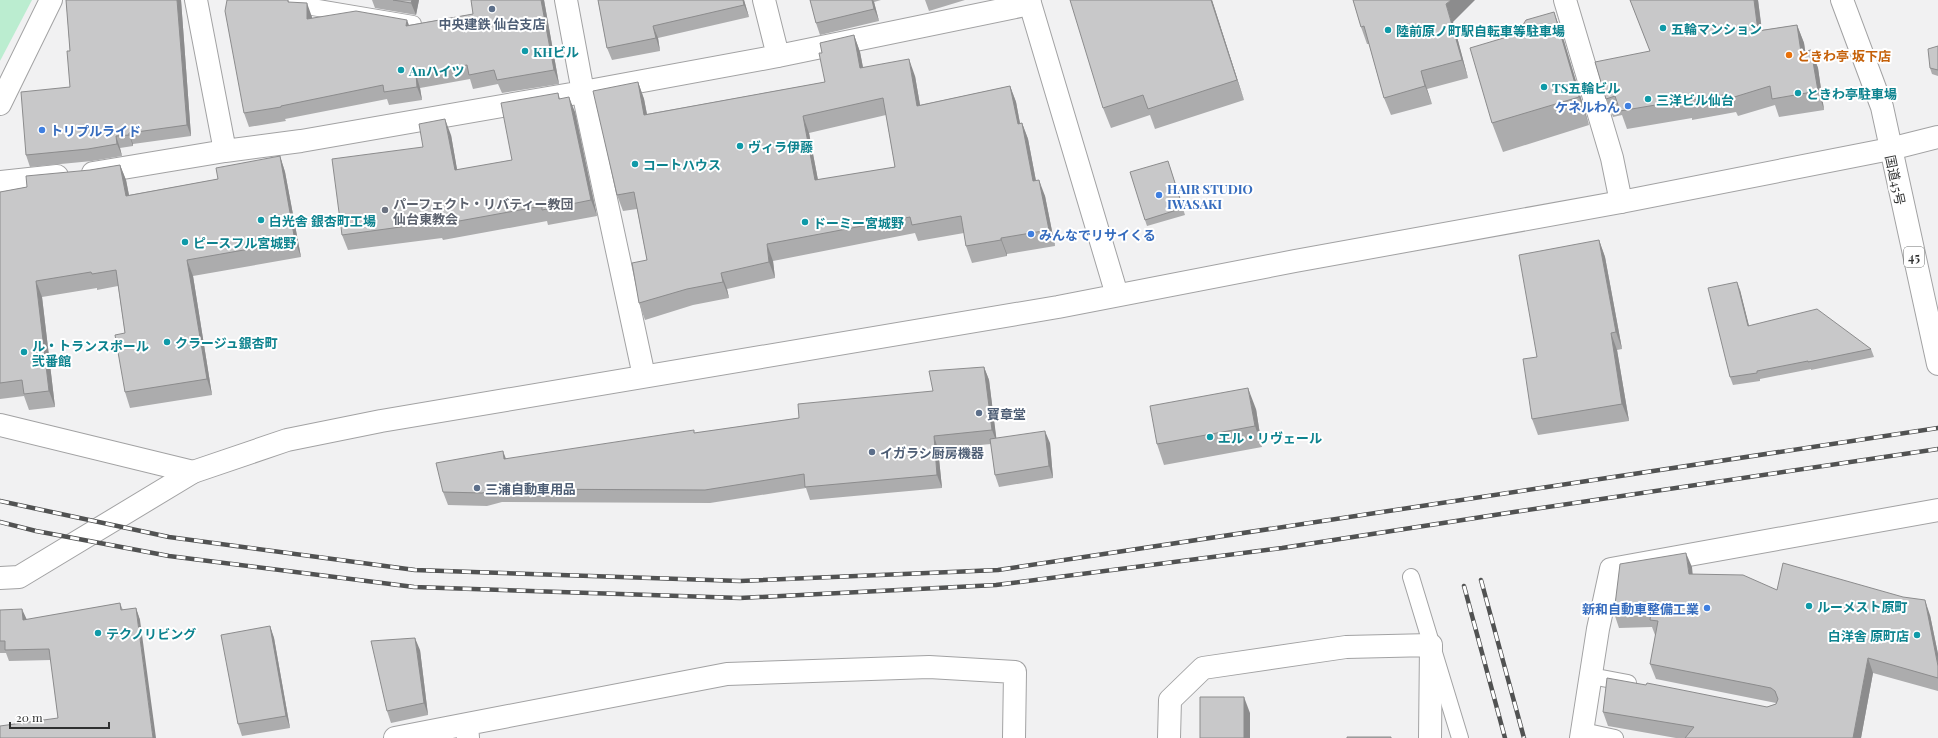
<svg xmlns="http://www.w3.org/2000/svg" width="1938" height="738" font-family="'Playfair Display','Noto Sans JP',serif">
  <rect width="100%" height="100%" fill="#f1f1f2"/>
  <path fill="#bbedd0" d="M0 0H32L0 61Z"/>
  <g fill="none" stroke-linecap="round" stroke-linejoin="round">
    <defs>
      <path id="service" d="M271 0 413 24
        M1411 577 1460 738
        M1591 676 1628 683
        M1583 731 1615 738"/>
      <path id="minor" d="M196 0 225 151
        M566 0 583 92 644 376
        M764 0 778 56
        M1565 0 1612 158 1621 202
        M0 104 51 0
        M93 173 225 151 301 141 583 92 778 56 1030 4
        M0 182 57 176
        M0 425 193 472
        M395 738 467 724
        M468 738 467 724 727 674 929 667 1015 672 1014 738
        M1169 738 1170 700 1203 668 1346 647 1431 645 1430 738
        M1581 738 1598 629 1611 569 1938 510"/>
      <path id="tertiary" d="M1029 0 1117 295
        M0 578 19 577 193 472 287 440 381 421 1058 307 1295 261 1621 202 1890 149"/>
      <path id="primary" d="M1890 149 1938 137"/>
      <path id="trunk" d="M1842 0 1882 107 1938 364"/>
    </defs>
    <use href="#service" stroke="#a2a2a3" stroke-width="18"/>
    <use href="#minor" stroke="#a2a2a3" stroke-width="24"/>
    <use href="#tertiary" stroke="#a2a2a3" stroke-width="24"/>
    <use href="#primary" stroke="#a2a2a3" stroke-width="24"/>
    <use href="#trunk" stroke="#a2a2a3" stroke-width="24"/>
    <use href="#service" stroke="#fff" stroke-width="16"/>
    <use href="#minor" stroke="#fff" stroke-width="22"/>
    <use href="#tertiary" stroke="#fff" stroke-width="22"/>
    <use href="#primary" stroke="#fff" stroke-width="22"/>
    <use href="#trunk" stroke="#fff" stroke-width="22"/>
    <defs>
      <path id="rail" d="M0 501 169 537 415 570 740 581 998 570 1938 428
        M0 522 36 531 169 556 414 587 740 598 996 585 1282 548 1514 512 1938 449
        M1481 580 1524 738
        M1464 586 1505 738"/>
    </defs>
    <use href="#rail" stroke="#515252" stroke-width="4.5"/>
    <use href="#rail" stroke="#fff" stroke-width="3" stroke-dasharray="9" stroke-linecap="butt"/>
  </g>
  <path fill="#acacad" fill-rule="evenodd" d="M66 0H181L191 136 133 144V146L120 148 122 156 92 161 30 167 26 155 70 87V51Z
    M288 0 289 2 312 17V18L409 25 473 14 471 0H544L559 84 502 93 498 84 473 89 470 79 420 88 422 100 389 105 387 99 285 119 286 121 249 127 244 113Z
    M372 0H419L416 15 375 8Z
    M598 0H744L749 17 658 38 660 51 612 60 607 48Z
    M810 0H881L874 2 879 21 820 35 816 23Z
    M925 0H965L929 11Z
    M1212 0 1244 100 1155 129 1150 115 1111 128 1103 108Z
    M1353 0 1453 22 1468 78 1427 89 1432 104 1391 115 1384 98 1369 44H1367L1361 27Z
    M1630 0H1758L1762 30 1797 25 1804 43 1805 51 1811 50 1818 68 1824 110 1779 117 1775 105 1738 116 1736 112 1692 120V118L1627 129 1622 115 1613 117 1606 99 1650 51Z
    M1554 12 1564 41 1589 125 1503 152 1492 123 1517 34Z
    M854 35 860 52 863 67 915 76 920 105 1010 86 1016 102 1020 123H1022L1028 139 1036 181 1045 196 1055 246 1007 254V256L972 263 966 246 964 233 918 241 915 233 773 261 775 278 727 289 729 298 693 305 645 320 639 303 647 260 637 209 623 211 617 195 638 82 644 99 647 114 825 82 822 53ZM886 115 895 167 818 180 809 133Z
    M1938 46V76L1932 74 1930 68Z
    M558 93 560 99 575 112 597 216 548 225 547 221 443 240 442 238 348 250 342 235 423 147 451 135 457 170 512 160Z
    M280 156 285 172 301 257 193 276 212 395 130 408 125 392V333L118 286 97 290V288L42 297 55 407 29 410 24 396 0 399V192L27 187 90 170 120 165 126 180 129 195 218 179Z
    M1170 167 1185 215 1147 226 1145 220Z
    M1599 240 1605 257 1622 349 1617 350 1629 421 1538 435 1532 419 1537 357Z
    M1740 290 1749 326 1871 349 1874 357 1811 370V369L1760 379V381L1733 385 1730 377Z
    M984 367 989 380 996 438 1050 443 1053 478 999 487 995 475 991 444 938 449 942 488 810 500 806 488 710 503 502 502 487 506 448 505 443 492 506 459 695 433 799 418 933 391Z
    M1256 409 1262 447 1164 465 1157 444Z
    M1692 567V574L1777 590 1930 615 1938 654V691L1873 673 1861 738H1676L1608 726 1603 712 1767 707 1776 704V703L1656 679 1650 664 1656 635H1655L1652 627 1619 628 1614 613Z
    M120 603 123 610 136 608 140 620 58 718 51 660 9 661 6 653H0V610L26 620Z
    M270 626 274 638 290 728 242 736 238 724Z
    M420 650 428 715 391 723 387 711Z"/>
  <path fill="#8c8c8d" d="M177 0H181L191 136 187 125Z
    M412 0H419L416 15 411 3Z
    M541 0H544L559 84 554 70Z
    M743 0H744L749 17 744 5Z
    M872 0H873L874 2 879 21 874 9Z
    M1211 0H1212L1244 100 1237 80Z
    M1451 0H1475L1453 22 1468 78 1462 60 1446 4Z
    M1754 0H1758L1764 49 1758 31Z
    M307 3 312 17V32L307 19Z
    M1554 12 1564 41 1589 125 1579 97Z
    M407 20 412 33 406 26Z
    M1797 25 1804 43 1808 70 1801 52Z
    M653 26 658 38 660 51 656 38Z
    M854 35 860 52 866 84 860 68Z
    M1811 50 1818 68 1824 110 1818 91Z
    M909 59 915 76 923 122 917 106Z
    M1421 71 1432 104 1425 86Z
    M416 74 420 88 422 100 417 87Z
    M638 82 644 99 650 131 644 115Z
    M1010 86 1016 102 1023 140 1018 124Z
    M569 97 575 112 597 216 591 200Z
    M803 116 809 133 821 196 815 180Z
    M445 119 451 135 460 186 455 170Z
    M1022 123 1028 139 1039 197 1033 181Z
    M129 133 133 144V146L129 135Z
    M116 136 120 148 122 156 117 144Z
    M280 156 285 172 301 257 295 241Z
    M120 165 126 180 132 211 126 196Z
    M1039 180 1045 196 1055 246 1049 230Z
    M1001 238 1007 254V256L1001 240Z
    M1599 240 1605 257 1622 349 1616 332Z
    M767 244 773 261 775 278 769 262Z
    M187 260 193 276 212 395 207 379Z
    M721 273 727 289 729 298 723 282Z
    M36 281 42 297 55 407 49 391Z
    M1737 282 1740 290 1751 334 1748 326Z
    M1611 333 1617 350 1629 421 1622 404Z
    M984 367 989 380 997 443 992 430Z
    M1248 388 1256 409 1262 447 1255 426Z
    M1045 431 1050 443 1053 478 1049 466Z
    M934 436 938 449 942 488 937 475Z
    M503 451 508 464 504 459Z
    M1686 553 1692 567 1694 588 1689 574Z
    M1925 600 1930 615 1938 654V666Z
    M136 608 140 620 156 738H153Z
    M22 609 27 620H23Z
    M270 626 274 638 290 728 286 716Z
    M415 638 420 650 428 715 424 703Z
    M1868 658 1873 673 1861 738H1853Z
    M1244 697 1250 713V738H1244Z"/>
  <path fill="#c8c8c9" stroke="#8c8c8d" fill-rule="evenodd" d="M66 0H177L187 125 129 133V135L116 136 117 144 88 149 26 155 21 92 70 87 67 51H70Z
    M227 0H288V2L307 3V19L356 11 407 20 406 26 473 14 471 0H541L554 70 497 80 494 70 469 75 467 65 416 74 417 87 384 92 383 85 281 106V107L244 113 225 11Z
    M393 0H412L411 3Z
    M598 0H743L744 5 653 26 656 38 607 48Z
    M810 0H872L874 9 816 23Z
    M1070 0H1211L1237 80 1148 109 1143 95 1103 108Z
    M1353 0H1451L1446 4 1462 60 1421 71 1425 86 1384 98 1364 26 1361 27Z
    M1630 0H1754L1758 31 1797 25 1801 52 1811 50 1818 91 1772 99 1770 86 1731 98 1730 94 1685 101V100L1620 111 1615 96 1606 99 1595 62 1650 51Z
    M1554 12 1579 97 1492 123 1470 48 1517 34 1526 20Z
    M854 35 860 68 909 59 917 106 1010 86 1018 124 1022 123 1033 181 1039 180 1049 230 1001 238V240L966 246 961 216 912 225 910 217 767 244 769 262 721 273 723 282 687 289 639 303 632 263 647 260 634 192 617 195 593 91 638 82 644 115 825 82 819 53H822L820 43ZM883 98 895 167 815 180 803 116Z
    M1938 46V70L1930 68 1928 49Z
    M558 93 559 99 569 97 591 200 542 210V206L437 225V222L342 235 332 159 423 147 419 124 445 119 455 170 512 160 501 103Z
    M280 156 295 241 187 260 207 379 125 392 115 335 125 333 116 270 92 274 91 272 36 281 49 391 24 394 22 380 0 383V192L27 187 26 176 90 170 120 165 126 196 218 179 216 168Z
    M1168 161 1183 208 1145 220 1130 172Z
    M1599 240 1616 332 1611 333 1622 404 1532 419 1523 359 1537 357 1519 255Z
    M1737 282 1748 326 1817 309 1871 349 1808 362V361L1757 371V373L1730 377 1708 288Z
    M984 367 992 430 934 436 937 475 805 487 804 474 705 490 498 489 482 493 443 492 436 463 503 451 504 459 694 430V433L799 418 798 404 933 391 929 371Z
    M1248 388 1255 426 1157 444 1150 406Z
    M1045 431 1049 466 995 475 990 439Z
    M1686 553 1689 574 1743 575 1777 590 1783 563 1903 597 1925 600 1938 666V678L1868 658 1853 738H1685L1694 727 1603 712 1607 678 1646 685 1647 683 1767 707 1776 704 1778 699 1775 691 1771 688 1650 664 1658 621 1650 620 1651 612 1614 613 1620 564Z
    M120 603 121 610 136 608 153 738H0V726L58 718 49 649 5 650V641H0V610L22 609 23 620Z
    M270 626 286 716 238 724 221 635Z
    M415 638 424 703 387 711 371 641Z
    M1200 697H1244V738H1200Z
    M1347 737H1391V738H1347Z"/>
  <g fill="#5c6f8a" stroke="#fff" stroke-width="1.5">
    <circle cx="492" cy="9" r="4"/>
    <circle cx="979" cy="413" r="4"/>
    <circle cx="872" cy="452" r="4"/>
    <circle cx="477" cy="488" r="4"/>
  </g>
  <g fill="#0f9aa8" stroke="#fff" stroke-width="1.5">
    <circle cx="1663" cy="28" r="4"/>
    <circle cx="1388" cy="30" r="4"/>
    <circle cx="525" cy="51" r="4"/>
    <circle cx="401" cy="70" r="4"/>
    <circle cx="1544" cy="87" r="4"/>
    <circle cx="1798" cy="93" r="4"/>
    <circle cx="1648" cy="99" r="4"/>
    <circle cx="740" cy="146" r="4"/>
    <circle cx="635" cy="164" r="4"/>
    <circle cx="261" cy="220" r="4"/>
    <circle cx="805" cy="222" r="4"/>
    <circle cx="185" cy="242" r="4"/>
    <circle cx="167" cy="342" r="4"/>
    <circle cx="24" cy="352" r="4"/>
    <circle cx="1210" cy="437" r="4"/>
    <circle cx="1809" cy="606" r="4"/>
    <circle cx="98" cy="633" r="4"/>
    <circle cx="1917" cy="635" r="4"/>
  </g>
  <circle fill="#e8710a" stroke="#fff" stroke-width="1.5" cx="1789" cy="55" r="4"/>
  <g fill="#3f7fe0" stroke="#fff" stroke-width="1.5">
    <circle cx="1628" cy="106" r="4"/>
    <circle cx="42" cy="130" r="4"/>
    <circle cx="1159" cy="195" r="4"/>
    <circle cx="1031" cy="234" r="4"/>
    <circle cx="1707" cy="608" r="4"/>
  </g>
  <circle fill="#6b7280" stroke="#fff" stroke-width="1.5" cx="385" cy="210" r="4"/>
  <g text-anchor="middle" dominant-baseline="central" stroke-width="4" stroke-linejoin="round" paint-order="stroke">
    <rect fill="#fff" stroke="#6d6e6e" stroke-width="1" x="1904" y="247" width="20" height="20" rx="3"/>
    <g font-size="12" font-weight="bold" fill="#2f3030">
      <text x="1914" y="257">45</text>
    </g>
    <g font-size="13" font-weight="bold" fill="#4e5e75" stroke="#fff" text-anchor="start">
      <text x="492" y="23" text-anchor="middle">中央建鉄 仙台支店</text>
      <text x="987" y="413">寶章堂</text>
      <text x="880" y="452">イガラシ厨房機器</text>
      <text x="485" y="488">三浦自動車用品</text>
    </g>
    <g font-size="13" font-weight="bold" fill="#0d838f" stroke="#fff" text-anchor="start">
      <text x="1671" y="28">五輪マンション</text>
      <text x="1396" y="30">陸前原ノ町駅自転車等駐車場</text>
      <text x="533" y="51">KHビル</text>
      <text x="409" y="70">Anハイツ</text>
      <text x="1552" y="87">TS五輪ビル</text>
      <text x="1806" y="93">ときわ亭駐車場</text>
      <text x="1656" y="99">三洋ビル仙台</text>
      <text x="748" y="146">ヴィラ伊藤</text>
      <text x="643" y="164">コートハウス</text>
      <text x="269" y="220">白光舎 銀杏町工場</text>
      <text x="813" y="222">ドーミー宮城野</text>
      <text x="193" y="242">ピースフル宮城野</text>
      <text x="175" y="342">クラージュ銀杏町</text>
      <text x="32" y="345">ル・トランスポール<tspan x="32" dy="15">弐番館</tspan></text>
      <text x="1218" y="437">エル・リヴェール</text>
      <text x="1817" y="606">ルーメスト原町</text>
      <text x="106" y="633">テクノリビング</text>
      <text x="1909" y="635" text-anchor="end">白洋舎 原町店</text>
    </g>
    <g font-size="13" font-weight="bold" fill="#c56008" stroke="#fff" text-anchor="start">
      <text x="1797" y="55">ときわ亭 坂下店</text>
    </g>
    <g font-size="13" font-weight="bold" fill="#366cbe" stroke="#fff" text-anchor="start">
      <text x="1620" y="106" text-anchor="end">ケネルわん</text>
      <text x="50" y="130">トリプルライド</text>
      <text x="1167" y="188">HAIR STUDIO<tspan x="1167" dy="15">IWASAKI</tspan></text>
      <text x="1039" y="234">みんなでリサイくる</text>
      <text x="1699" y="608" text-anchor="end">新和自動車整備工業</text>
    </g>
    <g font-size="13" fill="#2f3030" stroke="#fff">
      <text transform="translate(1896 180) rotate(78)">国道45号</text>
    </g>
    <g font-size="13" font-weight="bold" fill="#5b616d" stroke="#fff" text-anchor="start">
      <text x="393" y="203">パーフェクト・リバティー教団<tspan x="393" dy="15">仙台東教会</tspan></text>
    </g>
  </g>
  <path d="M10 722v6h99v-6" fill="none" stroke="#2f3030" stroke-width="2"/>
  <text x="16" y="722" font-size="12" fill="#2f3030" stroke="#ffffff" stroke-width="3" paint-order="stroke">20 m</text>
</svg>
